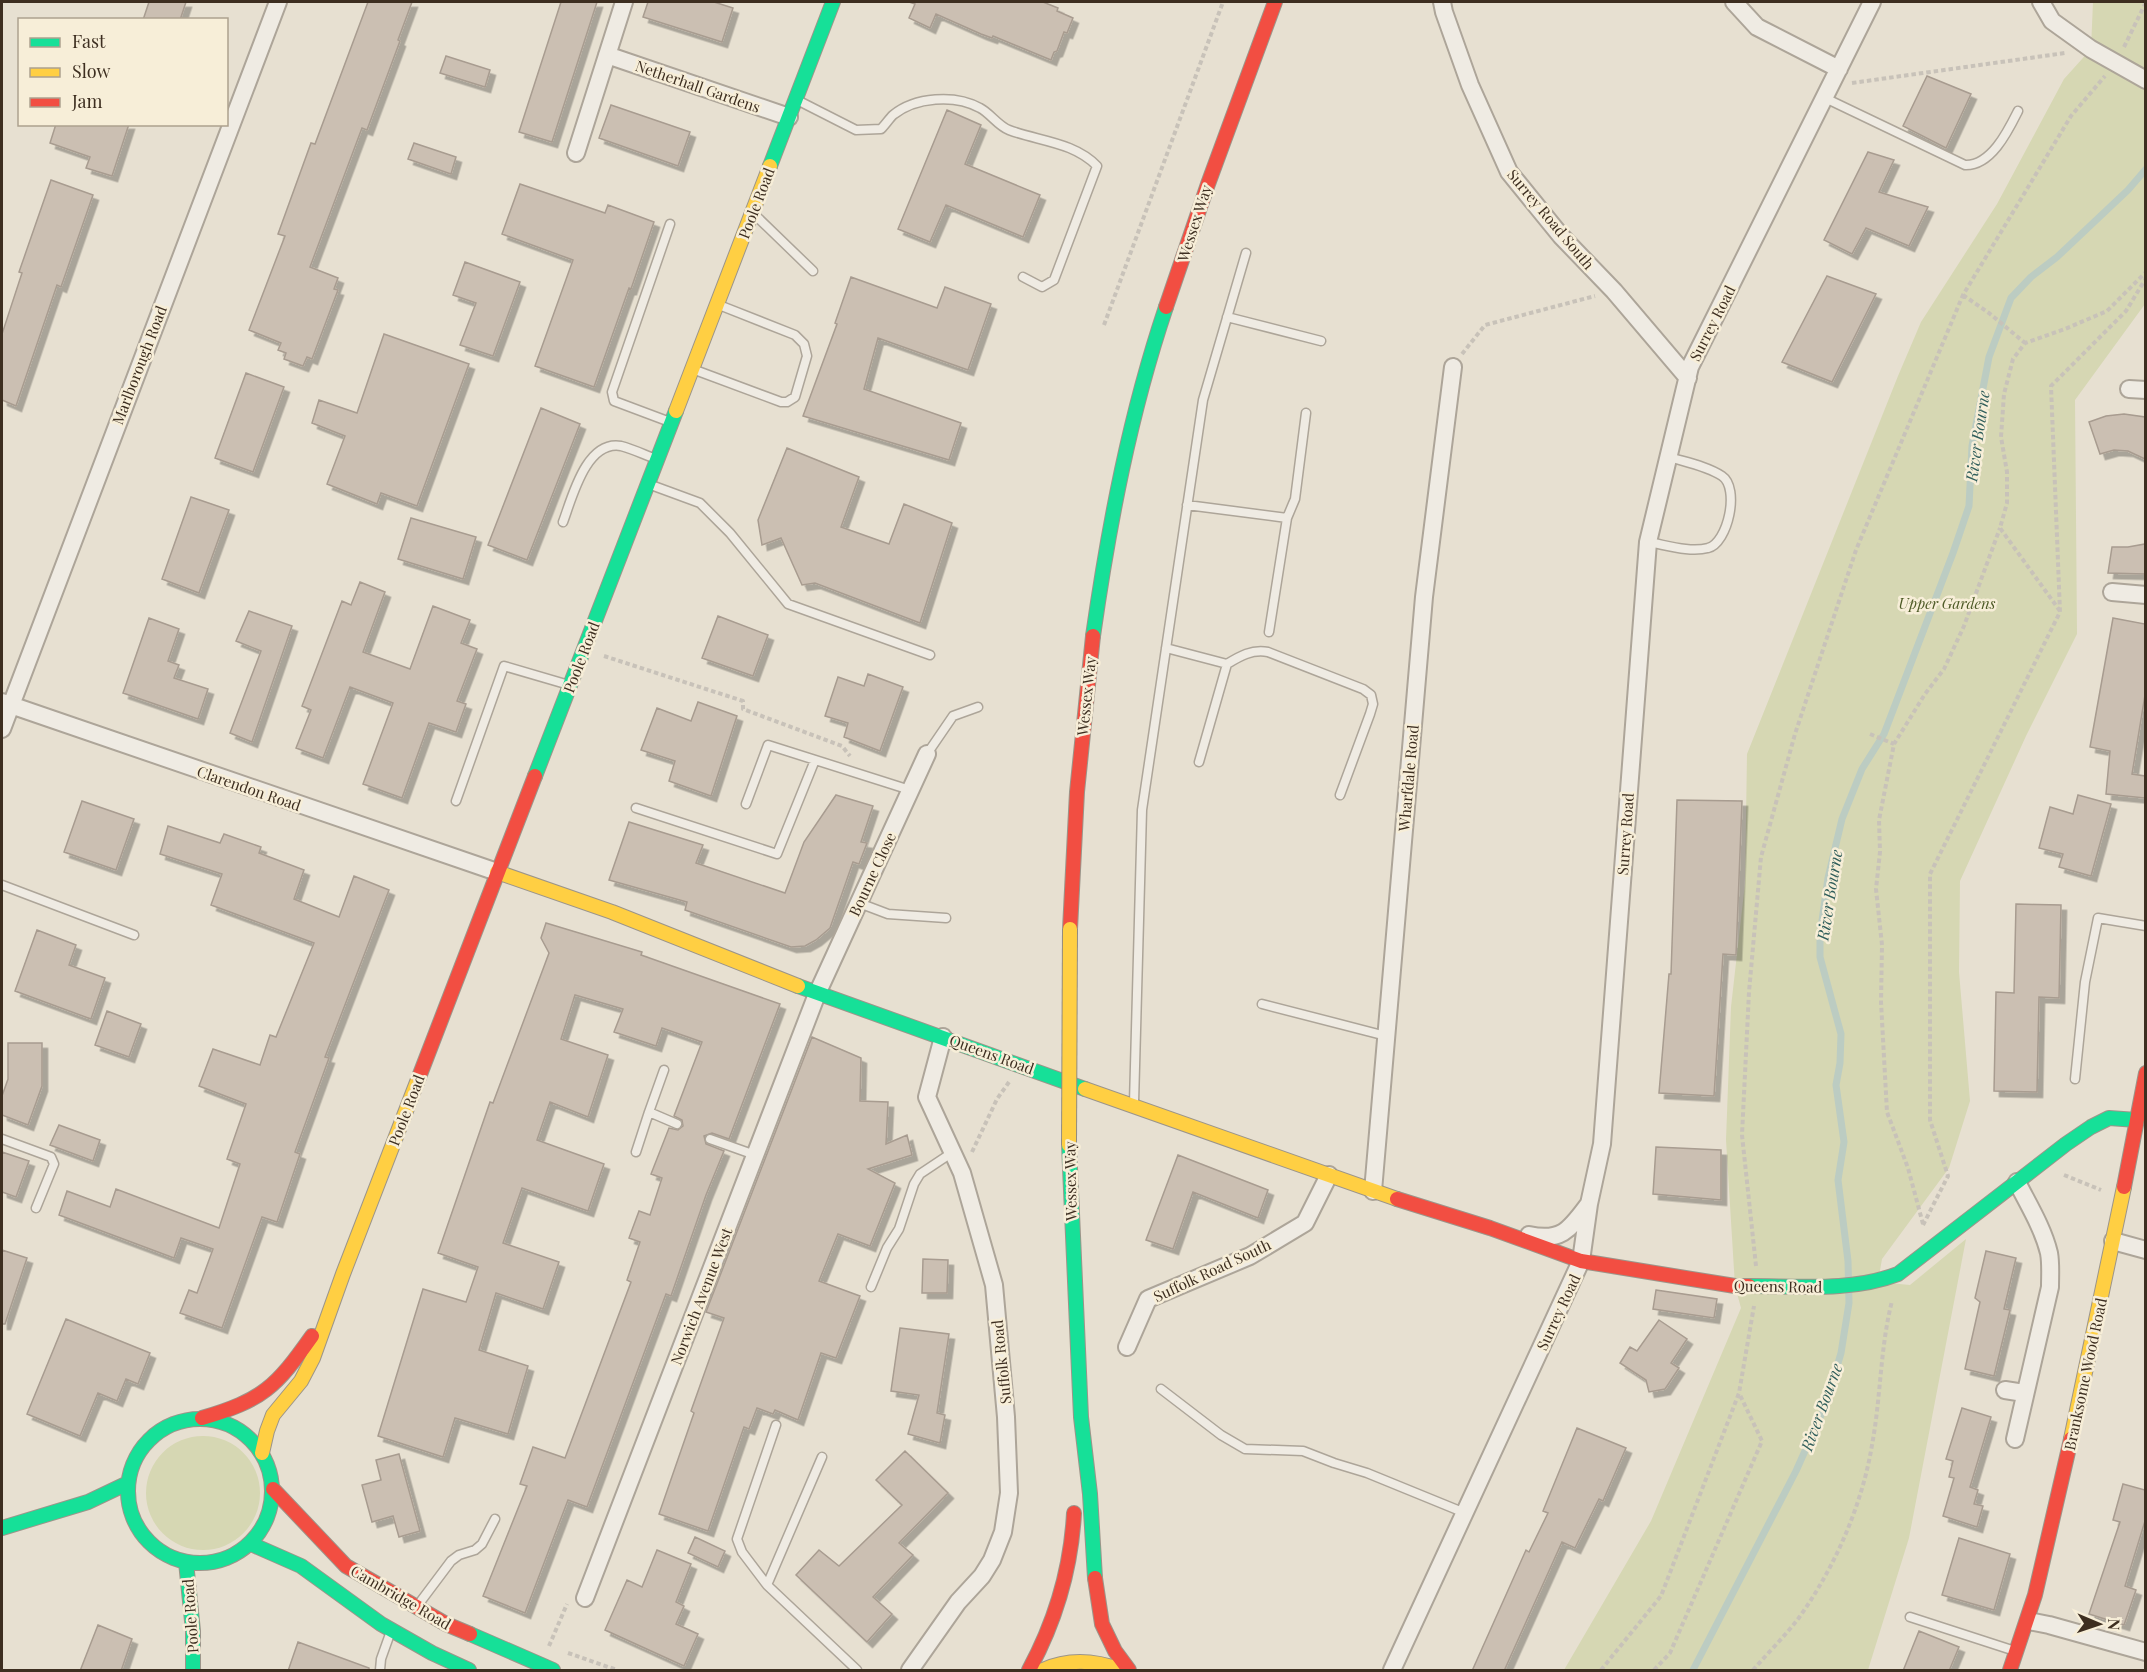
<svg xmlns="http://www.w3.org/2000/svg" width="2147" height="1672" font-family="'Playfair Display',serif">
  <defs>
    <filter id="shadow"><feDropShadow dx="5.5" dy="5.5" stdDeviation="0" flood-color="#0004"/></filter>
  </defs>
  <rect width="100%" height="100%" fill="#e7e0d1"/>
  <path fill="#d6d7b3" d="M2093 2H2145V304L2075 400 2077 634 2026 736 1960 881 1959 972 1970 1101 1949 1168 1882 1259 1878 1282 1910 1285 1966 1239 1909 1538 1868 1670H1564L1651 1521 1741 1308 1735 1286 1726 1140 1731 1007 1745 883 1747 754 1898 376 1921 322 1997 204 2064 79 2091 49Z
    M146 1493a57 57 0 1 1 114 0a57 57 0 1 1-114 0Z"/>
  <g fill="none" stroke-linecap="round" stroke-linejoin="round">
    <path stroke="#bcccc2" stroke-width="7" d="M1693 1670 1796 1471 1826 1404 1841 1353 1849 1303 1848 1261 1838 1180 1844 1142 1836 1085 1840 1063 1841 1034 1820 957V935L1828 878 1842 819 1862 769 1884 734 1953 553 1969 506 1972 446 1989 357 2011 298 2031 277 2057 257 2128 190 2146 169"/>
  </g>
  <path fill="#cbbfb2" stroke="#a89c90" stroke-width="1.5" filter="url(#shadow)" d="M149 2H186L180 20H143Z
    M368 2H412L398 40 400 41 367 130 362 128 310 267 338 278 334 289 338 290 312 359 307 357 303 366 284 359 286 353 278 350 281 343 249 330 285 236 278 234 311 143 315 144Z
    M561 2H597L552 142 519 132Z
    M648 2H714L733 8 722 42 643 17Z
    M909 2H1043L1058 8 1057 11 1073 18 1067 33 1064 32 1057 51 1054 52 1051 60 993 36 992 38 981 34 936 14 930 28 909 18 915 4Z
    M446 56 490 70 485 87 440 73Z
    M1927 76 1971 94 1946 148 1903 126Z
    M611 105 690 132 678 166 599 138Z
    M947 110 981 125 965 164 1040 195 1023 237 946 205 930 242 898 229Z
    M56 124H129L112 176 86 168 90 157 50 143Z
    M414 143 456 157 451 174 408 159Z
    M1868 152 1894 160 1879 192 1928 207 1909 246 1866 228 1852 254 1824 240Z
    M51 180 93 195 61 287 57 285 16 406 2 400V334L22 273 19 272Z
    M520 184 605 213 608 205 654 222 631 289 629 288 594 387 535 366 573 260 502 234Z
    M465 262 520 282 493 356 460 345 476 303 453 295Z
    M1827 276 1876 294 1832 382 1782 362Z
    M851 277 937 308 945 287 991 304 968 370 878 338 864 389 961 423 949 460 803 416 837 324 835 323Z
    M384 334 469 364 417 506 381 493 377 504 327 484 345 436 312 423 319 400 357 413Z
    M246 373 284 387 253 472 215 458Z
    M541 408 580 424 527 560 488 545Z
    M2124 414 2145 417V459L2128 451 2114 450 2100 454 2089 422 2106 416Z
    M787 448 859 477 841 527 889 544 904 504 952 523 920 623 815 583 802 585 781 538 762 545 758 520Z
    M191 497 229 510 199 593 162 579Z
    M411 518 476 537 463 579 398 559Z
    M2145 544V574L2108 573 2112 547H2128Z
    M360 582 385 592 363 652 410 669 433 606 470 620 461 643 477 649 457 701 466 704 456 732 429 723 402 798 363 784 393 703 350 687 323 758 296 748 311 710 302 706 342 601 351 605Z
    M249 611 292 626 252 742 230 733 261 651 236 641Z
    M718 616 768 635 753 676 702 658Z
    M149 618 179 629 168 661 179 665 174 678 208 689 198 719 123 693Z
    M2113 618 2145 624V695L2132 774 2145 776V798L2106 794 2110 751 2090 747Z
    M868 674 903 687 880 751 844 737 848 723 825 716 838 677 864 686Z
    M698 702 737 716 711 796 669 781 675 761 641 750 657 708 691 721Z
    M836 795 873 806 861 842 867 843 859 864 853 862 830 928 816 940 805 946 791 947 685 910 687 902 609 880 629 822 703 845 696 863 785 893 804 842Z
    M2078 795 2111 804 2091 876 2059 867 2063 854 2039 848 2050 807 2073 814Z
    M1677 800 1742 801 1736 955 1723 954 1714 1096 1659 1093 1669 974H1671Z
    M82 801 134 819 116 870 64 852Z
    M168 826 220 843 224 834 261 847 259 853 304 870 294 899 339 917 354 876 389 890 325 1057 329 1058 295 1152 300 1154 277 1222 262 1217 222 1328 180 1313 189 1290 197 1293 213 1249 181 1238 174 1258 59 1215 67 1191 110 1207 116 1189 219 1228 240 1164 227 1159 246 1104 199 1086 213 1049 260 1065 270 1035 276 1037 314 943 211 905 222 874 160 854Z
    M2016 904 2061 905 2059 998 2039 997 2037 1092 1994 1091 1996 992 2014 993Z
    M546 923 642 952 641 955 780 1004 729 1139 712 1133 704 1136 706 1144 724 1151 706 1195 671 1296 666 1294 587 1507 568 1500 525 1613 483 1596 527 1486 520 1484 533 1447 565 1458 631 1282 627 1280 640 1242 629 1238 639 1211 650 1215 662 1178 651 1174 669 1128 678 1130 683 1126 682 1120 674 1116 702 1042 662 1028 656 1046 614 1032 623 1009 575 995 561 1039 608 1055 588 1117 550 1102 537 1140 604 1164 588 1211 522 1188 503 1243 559 1262 543 1309 496 1293 479 1350 528 1366 508 1434 455 1418 443 1457 378 1436 423 1289 466 1302 478 1267 438 1253 490 1102 493 1103 549 953 541 938Z
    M37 930 76 945 69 965 105 978 91 1019 15 991Z
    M107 1011 141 1024 129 1057 95 1045Z
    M812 1037 861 1058 860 1101 888 1102 886 1144 907 1135 912 1155 868 1169 895 1183 870 1246 838 1234 819 1281 860 1296 836 1358 821 1353 798 1420 775 1410 773 1414 757 1408 749 1429 744 1427 708 1531 659 1514 694 1413 691 1411 724 1318 706 1312Z
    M8 1043H42V1086L28 1125 2 1115V1096L8 1079Z
    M59 1125 100 1140 93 1161 50 1145Z
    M1656 1147 1721 1150V1200L1653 1194Z
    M2 1152 29 1161 16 1197 2 1192Z
    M1178 1155 1268 1190 1258 1218 1193 1192 1173 1249 1146 1240Z
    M2 1250 27 1258 5 1324H2Z
    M1986 1251 2016 1258 2004 1309 2010 1310 1994 1376 1965 1369 1980 1302 1975 1298Z
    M923 1259 948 1260 947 1293H922Z
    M1656 1290 1717 1299 1714 1318 1653 1309Z
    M66 1319 150 1353 138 1384 126 1379 117 1401 98 1393 80 1436 27 1414Z
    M1659 1320 1687 1339 1671 1363 1679 1368 1665 1389 1649 1392 1646 1380 1620 1363 1630 1347 1637 1351Z
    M900 1328 949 1334 937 1413 945 1415 940 1443 908 1434 919 1395 891 1391Z
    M1962 1408 1991 1417 1970 1487 1978 1490 1974 1504 1983 1506 1977 1527 1943 1516 1954 1478 1949 1477 1953 1461 1946 1459Z
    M1577 1428 1626 1448 1603 1501 1599 1499 1575 1548 1562 1542 1504 1671H1472L1526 1550 1529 1552 1548 1513 1543 1511Z
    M905 1451 948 1493 899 1543 913 1555 873 1597 892 1614 867 1642 796 1575 819 1550 839 1566 902 1505 876 1480Z
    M399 1454 420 1531 399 1537 393 1516 372 1522 362 1485 381 1480 376 1460Z
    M2123 1484 2145 1490V1521L2125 1586 2136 1590 2124 1625 2089 1614 2120 1522 2113 1520Z
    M695 1537 725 1551 718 1567 688 1553Z
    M1959 1538 2010 1554 1994 1610 1942 1595Z
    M657 1550 691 1564 676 1602 684 1606 676 1624 698 1634 684 1666 605 1630 627 1580 642 1587Z
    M98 1625 132 1639 121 1671H80Z
    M1919 1631 1959 1647 1949 1671H1903Z
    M298 1642 369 1668V1671H288Z"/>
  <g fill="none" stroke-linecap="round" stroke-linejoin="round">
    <defs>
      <path id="lane" d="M1825 98 1965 165C1991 166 2008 131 2018 111
        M799 101 856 130 881 129C885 125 889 119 893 115 915 97 955 94 980 108 990 113 998 126 1009 130 1038 141 1074 142 1097 166L1054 280 1042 287 1023 277
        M753 213 813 271
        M670 224 612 392 614 401 670 422
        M1227 317 1321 341
        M695 370 781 402H787L795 397 807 356 804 344 795 335 719 305
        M651 485 700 503 730 533 788 604 930 655
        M1187 505 1287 518 1269 632
        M1287 518 1295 499 1306 413
        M563 522C572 498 586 440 621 446 633 449 645 455 656 459
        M1648 542C1666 545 1690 553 1708 548 1728 543 1740 488 1722 476 1707 466 1685 462 1669 457
        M1166 648 1227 664 1199 762
        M1227 664C1240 656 1252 649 1268 652L1363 689 1371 695 1373 704 1370 714 1340 795
        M927 754 953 716 978 707
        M456 801 504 666 569 685
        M746 804 768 745 910 790
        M636 808 777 854 815 760
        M2 885 134 935
        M859 903 888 914 946 918
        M1262 1004 1386 1036
        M664 1070 649 1112 677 1124
        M2075 1079 2085 982 2098 918 2146 926
        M1134 1103 1142 810 1203 400 1246 253
        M2 1139 51 1157 54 1164 36 1208
        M710 1139 755 1155
        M636 1152 649 1112
        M871 1287 887 1248 899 1229 914 1184 920 1174 953 1152
        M1161 1389 1221 1435 1245 1449 1303 1451 1334 1463 1367 1473 1465 1513
        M822 1457 767 1585 857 1670
        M767 1585 742 1552 737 1539 776 1425
        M418 1605 451 1561 459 1555 475 1550 482 1544 495 1519
        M1910 1617 2015 1651
        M380 1670 381 1659 391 1631"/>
      <path id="street" d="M1442 2 1444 12 1470 85 1509 172 1561 236 1614 291 1688 378
        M1734 2 1757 27 1839 69
        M2041 2 2052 21 2091 49 2146 80
        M607 55 789 117
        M576 153 624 2
        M2129 389 2146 390
        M2112 592 2146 595
        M2 702 497 872
        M2 729 278 2
        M1373 1191 1424 597 1453 367
        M1529 1235C1562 1242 1570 1229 1588 1205
        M2113 1241 2146 1250
        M1127 1347 1148 1299 1250 1256 1305 1223 1329 1175
        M2005 1390 2024 1393
        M2015 1439 2050 1287C2050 1275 2051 1264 2049 1253 2043 1228 2028 1204 2017 1182
        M585 1598 817 994 927 754
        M2029 1621 2049 1625 2146 1652
        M910 1670 958 1602 982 1576 992 1560 1003 1532 1009 1493 1006 1417 994 1285 962 1173 927 1097 943 1037
        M1392 1670 1581 1261 1589 1204 1602 1144 1648 542 1690 367 1872 2"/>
      <path id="fast" d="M770 166 833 2
        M1093 636C1109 524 1130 414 1166 307
        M535 776 676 411
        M798 986 1085 1089
        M1069 1145 1081 1417 1090 1494 1095 1578
        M1749 1286C1798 1286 1851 1292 1898 1274L2066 1144 2091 1127 2109 1118 2137 1120
        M128 1491a72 72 0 1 1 144 0a72 72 0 1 1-144 0Z
        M2 1528 88 1502 128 1483
        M251 1544 301 1566 381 1624 432 1653 469 1670
        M186 1562 193 1631V1670
        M470 1634 553 1670"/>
      <path id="slow" d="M676 411 770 166
        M497 872 612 912 798 986
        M1085 1089 1397 1199
        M2071 1439 2124 1187
        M262 1453 267 1431 273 1415 301 1381 313 1358 343 1274 419 1077
        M1043 1670C1069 1658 1094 1660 1121 1670"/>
      <path id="jam" d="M1166 307 1208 184 1275 2
        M1070 929 1077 792 1093 636
        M419 1077 535 776
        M2124 1187 2146 1073
        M1397 1199 1490 1228 1581 1261 1735 1286H1749
        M202 1418C263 1400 276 1387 312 1336
        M273 1489 346 1566 446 1624 470 1634
        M1095 1578 1102 1624 1115 1651 1129 1670
        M1029 1670C1056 1620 1071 1570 1074 1513
        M2010 1670 2035 1595 2071 1439"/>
    </defs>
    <use href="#lane" stroke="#ada599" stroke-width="11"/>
    <use href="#street" stroke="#ada599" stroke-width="20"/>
    <use href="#fast" stroke="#9c958a" stroke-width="16"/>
    <use href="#slow" stroke="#9c958a" stroke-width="16"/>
    <use href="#jam" stroke="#9c958a" stroke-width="16"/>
    <path stroke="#c8c2b9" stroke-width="4" stroke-dasharray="4.5 3" stroke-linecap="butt" d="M2124 47 2146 2
      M1852 83 2065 53
      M1963 295 1989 313 2025 343
      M1104 325 1223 2
      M1462 354 1485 325 1595 296
      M2060 611 2000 528 2007 503V472L2001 437 2004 394 2013 359 2025 343 2065 329 2107 311 2146 272
      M604 656 743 701V709L842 746 850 756
      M1870 734 1894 744
      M972 1152 997 1099 1009 1082
      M2064 1175 2101 1190
      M1923 1224 1908 1168 1887 1112 1881 1002 1882 945 1876 889 1880 852 1879 820 1894 744 1925 694 1944 669 1964 626 2000 528
      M1923 1225 1948 1176 1930 1120V874L2060 612 2051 386 2126 311 2146 278
      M1756 1266 1742 1135 1749 992 1761 857 1795 734 1856 550 1963 295 2071 116 2105 76
      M549 1646 567 1604
      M568 1653 617 1670
      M1601 1670 1661 1596 1739 1393 1754 1306
      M1654 1670 1670 1653 1762 1441 1739 1393
      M1753 1670C1767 1654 1784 1637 1798 1619 1834 1569 1862 1506 1872 1445 1881 1397 1880 1348 1892 1301"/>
    <use href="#lane" stroke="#efebe3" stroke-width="8"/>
    <use href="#street" stroke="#efebe3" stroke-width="16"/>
    <use href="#fast" stroke="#16e098" stroke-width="14"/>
    <use href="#slow" stroke="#ffcf43" stroke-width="14"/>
    <use href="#jam" stroke="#f24e42" stroke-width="14"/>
    <defs>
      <path id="slow-bridge" d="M1069 1145 1070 929"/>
    </defs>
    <use href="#slow-bridge" stroke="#928b80" stroke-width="16" stroke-linecap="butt"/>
    <use href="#slow-bridge" stroke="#ffcf43" stroke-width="14"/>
  </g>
  <g text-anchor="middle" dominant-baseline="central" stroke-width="5" stroke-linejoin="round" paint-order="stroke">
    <g font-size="15" fill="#3d2e20" stroke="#f7eed8">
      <text transform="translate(698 86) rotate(19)">Netherhall Gardens</text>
      <text transform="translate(756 203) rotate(-69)">Poole Road</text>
      <text transform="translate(1551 219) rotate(50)">Surrey Road South</text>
      <text transform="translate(1194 223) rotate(-72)">Wessex Way</text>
      <text transform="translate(1712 323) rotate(-63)">Surrey Road</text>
      <text transform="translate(139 365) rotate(-69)">Marlborough Road</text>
      <text transform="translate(581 657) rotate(-69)">Poole Road</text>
      <text transform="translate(1086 696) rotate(-84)">Wessex Way</text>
      <text transform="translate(1408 778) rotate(-85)">Wharfdale Road</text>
      <text transform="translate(249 788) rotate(19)">Clarendon Road</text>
      <text transform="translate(1625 834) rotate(-86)">Surrey Road</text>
      <text transform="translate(872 874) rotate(-65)">Bourne Close</text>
      <text transform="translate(992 1054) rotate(20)">Queens Road</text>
      <text transform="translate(406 1110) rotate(-69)">Poole Road</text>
      <text transform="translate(1070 1181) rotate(-91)">Wessex Way</text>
      <text transform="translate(1212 1270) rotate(-25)">Suffolk Road South</text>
      <text transform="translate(1778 1286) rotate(1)">Queens Road</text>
      <text transform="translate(701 1296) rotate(-69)">Norwich Avenue West</text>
      <text transform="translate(1558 1312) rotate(-65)">Surrey Road</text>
      <text transform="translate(1001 1362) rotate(-96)">Suffolk Road</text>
      <text transform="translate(2085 1374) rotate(-78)">Branksome Wood Road</text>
      <text transform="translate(401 1597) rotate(30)">Cambridge Road</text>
      <text transform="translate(190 1616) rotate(-94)">Poole Road</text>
    </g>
    <g font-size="15" font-style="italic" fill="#4d5a26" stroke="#f7eed8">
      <text x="1947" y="603">Upper Gardens</text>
    </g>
    <g font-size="16" font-style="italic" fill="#2f5d5a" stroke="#f7eed8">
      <text transform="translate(1977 436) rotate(-82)">River Bourne</text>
      <text transform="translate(1829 895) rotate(-81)">River Bourne</text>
      <text transform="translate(1821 1407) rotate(-70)">River Bourne</text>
    </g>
  </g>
  <rect width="2147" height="1672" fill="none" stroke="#3d2e20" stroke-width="6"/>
  <rect x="18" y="18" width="210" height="108" fill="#f7eed8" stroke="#ada18e" stroke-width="1.5"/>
  <rect x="30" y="38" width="30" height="9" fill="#16e098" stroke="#ada18e" stroke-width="1.5"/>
  <text x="72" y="48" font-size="18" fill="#3d2e20">Fast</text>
  <rect x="30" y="68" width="30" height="9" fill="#ffcf43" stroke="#ada18e" stroke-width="1.5"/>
  <text x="72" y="78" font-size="18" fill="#3d2e20">Slow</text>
  <rect x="30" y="98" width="30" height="9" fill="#f24e42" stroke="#ada18e" stroke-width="1.5"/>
  <text x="72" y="108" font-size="18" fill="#3d2e20">Jam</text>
  <g transform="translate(2099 1624) rotate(92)" stroke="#f7eed8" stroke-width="4.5" paint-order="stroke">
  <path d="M0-4.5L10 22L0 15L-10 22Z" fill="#3d2e20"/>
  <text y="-9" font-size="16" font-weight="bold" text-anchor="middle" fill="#3d2e20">N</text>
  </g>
</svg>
